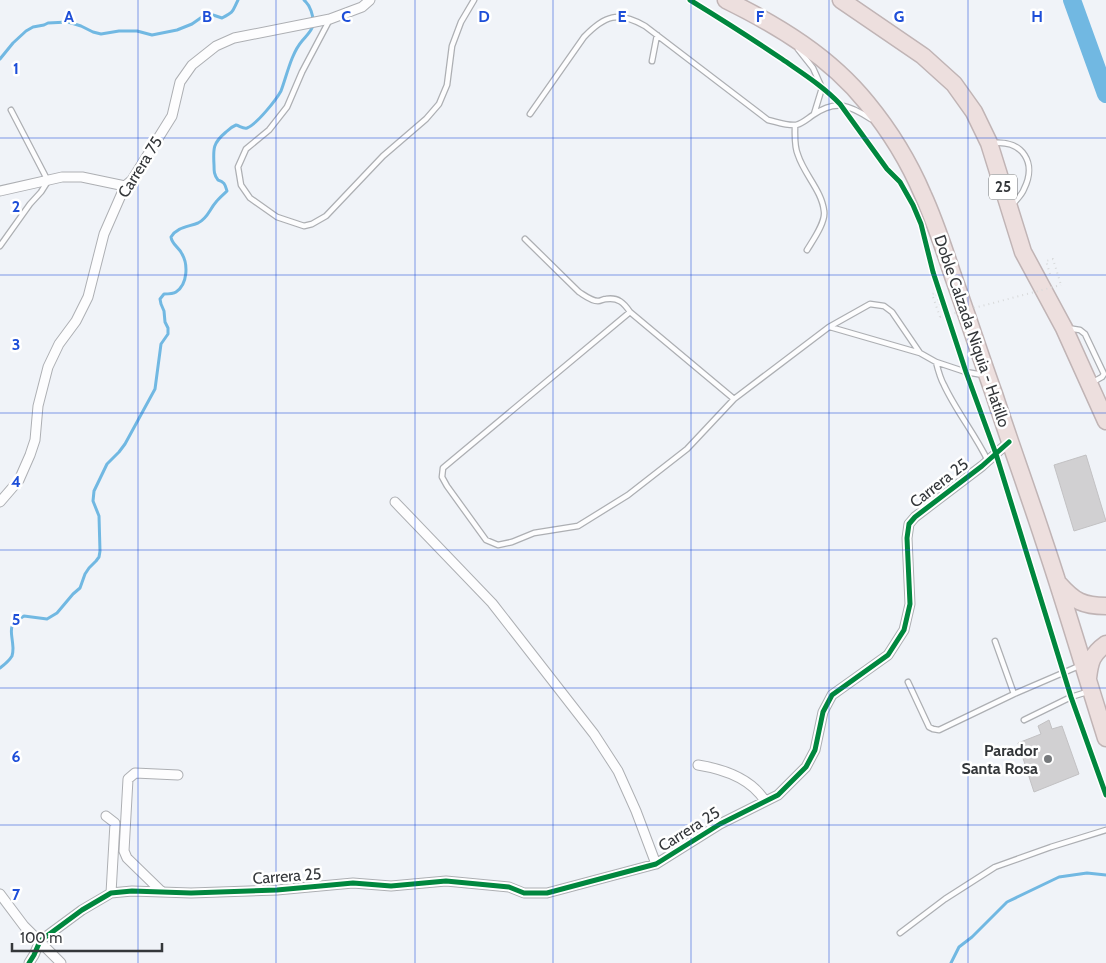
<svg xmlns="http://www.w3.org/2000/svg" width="1106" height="963" font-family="Cabin,sans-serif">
  <rect width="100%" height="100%" fill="#f0f3f8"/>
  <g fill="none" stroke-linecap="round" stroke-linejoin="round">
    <path stroke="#71b8e2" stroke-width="3" d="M0 59 13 43 26 31 33 27 44 25 48 23 68 22 81 26 93 32 101 34 119 31H137L152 35 177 30 192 24 202 17 210 14 222 18C235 11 232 12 238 0
      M0 668C4 665 9 661 12 656 13 653 13 651 13 648 12 629 6 627 24 616L47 619 57 613 73 594 80 588 85 574 89 568 96 561 99 557 100 551 99 516 93 501 94 491 107 464 119 452 125 444 155 389 161 344 168 334V328L165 322 164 311 161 304 160 299 164 294C168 294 173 294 176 292 188 284 188 264 182 254 179 247 172 245 171 237 177 227 188 227 198 223 208 218 209 210 216 202 219 198 223 195 227 191 225 185 225 182 218 180 214 175 214 171 214 165 213 148 213 143 226 132 229 129 231 127 236 125 240 126 243 129 247 128 257 124 276 100 281 91 287 75 291 54 302 41 306 36 312 31 313 25 314 16 310 5 304 0
      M951 963 959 947 972 937 1007 902 1059 877 1087 873 1106 875"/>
    <path stroke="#71b8e2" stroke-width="18" d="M1072 0 1106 94"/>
  </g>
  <path fill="#d1d0d2" stroke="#c2c1c3" d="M1086 455 1106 521 1074 531 1054 465Z
    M1049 720 1052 729 1062 726 1079 774 1034 792 1018 743 1041 734 1038 726Z"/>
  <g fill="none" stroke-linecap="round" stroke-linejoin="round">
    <defs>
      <path id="lane" d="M329 21 302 72 287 107 269 130 246 149 238 167 241 185 250 198 277 217 304 226 312 224 326 216 383 156 426 119 439 104 447 85 452 46 461 22 474 0
        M798 49 813 68 822 88 814 114
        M652 61 657 35
        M530 114 584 37C605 15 618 11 645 26L768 120C777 122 786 126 796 125 803 123 807 119 813 115 836 99 849 105 871 119
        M795 125C795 135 794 146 798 155 804 174 822 191 824 211 826 222 813 240 807 250
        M993 143C1023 140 1037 163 1024 189 1022 195 1016 200 1012 205
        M525 239 579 292C584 295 591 301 598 301 601 301 603 299 606 299 618 297 624 303 630 312L734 399
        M0 246 30 204 41 192 48 181 11 110
        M630 312 443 468 442 477 447 486 486 540 498 545 512 542 534 533 578 526 628 495 687 449 734 399 829 327 870 304 884 306 892 312 920 353 936 362 966 372 983 375
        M830 327 920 353
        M1067 328 1080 330 1085 334 1104 374 1102 377 1093 382
        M936 362C938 370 940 378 944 385 956 411 975 434 988 461
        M995 641 1014 694
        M908 682 929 727 933 729 939 730 1014 694 1079 666
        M1024 720 1071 697 1087 692
        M900 933 945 899 995 867 1051 847 1106 830"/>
      <path id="street" d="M0 191 62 177H82L125 186
        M0 502 19 480 30 455 35 440 38 406 48 367 59 344 76 321 88 297 104 234 125 186 132 180 172 116 180 82 192 65 216 46 234 38 330 19 362 7 370 0
        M395 502 492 603 594 734 618 771 636 811 656 864
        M698 765C723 769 751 778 765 801
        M106 816 115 823 111 893
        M162 892 127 858 124 851 128 779 135 773 178 775
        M0 894 24 926 61 963
        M29 963 34 955 40 941 82 910 111 893 132 891 191 893 277 890 353 883 391 886 446 881 509 887 524 893H547L656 864 720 824 778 795 806 767 815 750 823 712 832 695 888 655 904 630 910 604 907 538 909 524 915 517 982 466 1009 442"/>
      <path id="highway" d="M726 0C779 26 830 57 867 103 890 131 909 162 923 195 935 221 944 249 953 276 967 315 980 355 994 394 1010 443 1028 492 1044 541 1066 606 1085 672 1106 738
        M841 0 923 56 954 84 974 112 989 143 1023 252 1064 328 1106 421
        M1059 584C1074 601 1083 606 1106 606
        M1088 678C1090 661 1092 654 1106 644"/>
    </defs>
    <use href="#lane" stroke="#adafb3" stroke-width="7"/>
    <use href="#street" stroke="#adafb3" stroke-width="11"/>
    <use href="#highway" stroke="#c0b4b5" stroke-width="19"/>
    <path stroke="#d8dadb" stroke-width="2" stroke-dasharray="1 4" stroke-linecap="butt" d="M1050 274 1046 261 1053 259 1061 285
      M940 317 932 294 936 293 941 308 945 306"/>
    <use href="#lane" stroke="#fdfdfe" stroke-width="4.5"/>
    <use href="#street" stroke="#fdfdfe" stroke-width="9"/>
    <use href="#highway" stroke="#eddfde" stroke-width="16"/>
    <path stroke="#d8dadb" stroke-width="2" stroke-dasharray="1 4" stroke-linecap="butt" d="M940 317 1061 285"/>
    <defs>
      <path id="cycleway" d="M690 0C721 19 751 38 782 59 802 73 823 86 840 104L887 169 900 182 913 205 921 224 933 272 966 372 996 454 1071 697 1106 795
        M29 963 34 955 40 941 82 910 111 893 132 891 191 893 277 890 353 883 391 886 446 881 509 887 524 893H547L656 864 720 824 778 795 806 767 815 750 823 712 832 695 888 655 904 630 910 604 907 538 909 524 915 517 982 466 1009 442"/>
    </defs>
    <use href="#cycleway" stroke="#fff" stroke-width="8"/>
    <use href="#cycleway" stroke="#00873e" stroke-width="5"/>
  </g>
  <path fill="none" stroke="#1d4ed8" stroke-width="1" stroke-opacity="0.55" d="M138 0V963M276 0V963M415 0V963M553 0V963M691 0V963M829 0V963M968 0V963M0 138H1106M0 275H1106M0 413H1106M0 550H1106M0 688H1106M0 825H1106"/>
  <circle fill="#76797c" stroke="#fff" stroke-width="2" cx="1048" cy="759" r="5"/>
  <g text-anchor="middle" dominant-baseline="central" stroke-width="5" stroke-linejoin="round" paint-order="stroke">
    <rect fill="#fff" stroke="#717375" stroke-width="1" x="989" y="174.5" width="28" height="25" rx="4"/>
    <g font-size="15" font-weight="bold" fill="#34373a">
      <text x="1003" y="187">25</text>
    </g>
    <g font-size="16" fill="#34373a" stroke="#fff">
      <text transform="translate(140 167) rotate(-58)">Carrera 75</text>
      <text transform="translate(972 331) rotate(71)">Doble Calzada Niquia - Hatillo</text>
      <text transform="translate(939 483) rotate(-38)">Carrera 25</text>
      <text transform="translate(689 829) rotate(-32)">Carrera 25</text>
      <text transform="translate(287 876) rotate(-4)">Carrera 25</text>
    </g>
    <g font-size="16" font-weight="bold" fill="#34373a" stroke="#fff" text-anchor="end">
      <text x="1038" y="750">Parador<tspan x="1038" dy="18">Santa Rosa</tspan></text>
    </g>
  </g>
  <g font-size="16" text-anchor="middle" font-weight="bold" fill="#1d4ed8" stroke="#fff" stroke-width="5" stroke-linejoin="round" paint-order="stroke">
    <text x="69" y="22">A</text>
    <text x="207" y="22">B</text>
    <text x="346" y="22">C</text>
    <text x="484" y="22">D</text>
    <text x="622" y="22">E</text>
    <text x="760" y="22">F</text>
    <text x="899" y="22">G</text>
    <text x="1037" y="22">H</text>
    <text x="16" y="74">1</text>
    <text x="16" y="212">2</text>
    <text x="16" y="350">3</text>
    <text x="16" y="487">4</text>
    <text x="16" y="625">5</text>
    <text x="16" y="762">6</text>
    <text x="16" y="900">7</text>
  </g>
  <path d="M12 943v8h150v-8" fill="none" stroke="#34373a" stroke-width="2.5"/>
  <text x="20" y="943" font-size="15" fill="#34373a" stroke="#ffffff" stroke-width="4" paint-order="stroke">100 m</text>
</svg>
